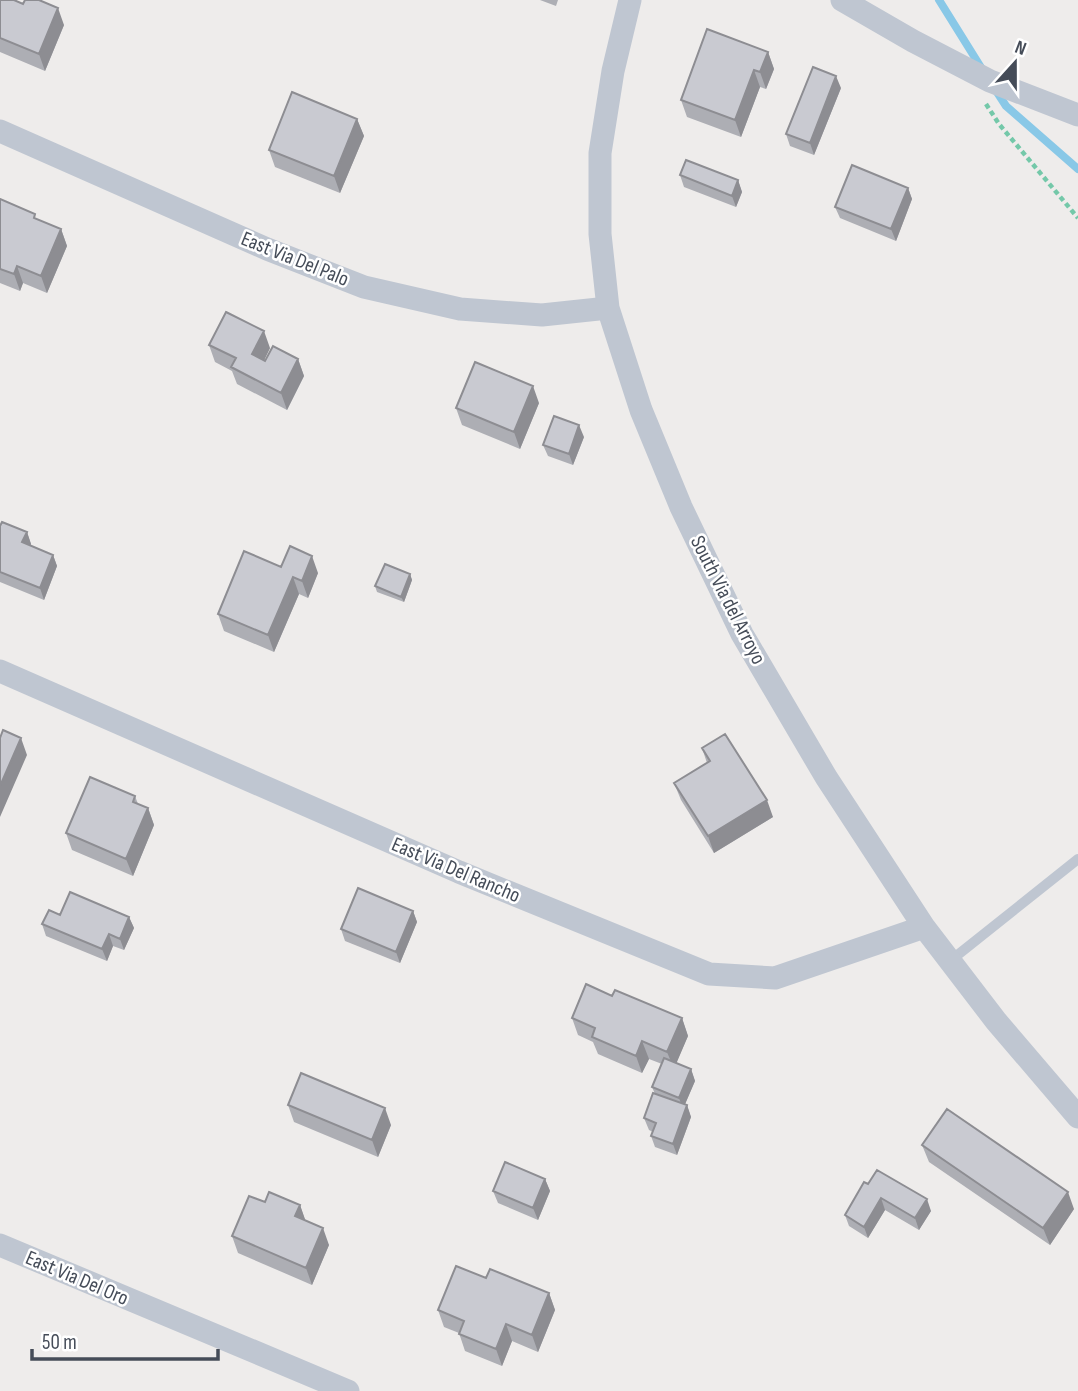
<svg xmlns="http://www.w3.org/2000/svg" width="1078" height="1391" font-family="'Sofia Sans Condensed',sans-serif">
  <rect width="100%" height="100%" fill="#eeeceb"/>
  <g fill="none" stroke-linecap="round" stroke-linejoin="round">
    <path stroke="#89c8e7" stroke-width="8" d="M939 0 982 69
      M995 89 1006 106 1078 169"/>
    <path stroke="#74c8a9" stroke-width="4.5" stroke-dasharray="5 3.5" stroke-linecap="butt" d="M986 104 999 124 1078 218"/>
    <path stroke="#bfc6d1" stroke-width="10" d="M950 961 1078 859"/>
    <path stroke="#bfc6d1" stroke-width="23" d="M630 0 613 71 600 153V234L608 308 641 410 681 507 742 634 826 777 924 927 996 1021 1078 1117
      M842 0 913 41 990 81 1078 115
      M0 131 267 249 364 287 460 309 542 315 608 308
      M0 671 459 872 709 974 775 978 924 927
      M0 1245 348 1391"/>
  </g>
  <path fill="#adaeb4" d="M0 0 23 4 64 25 45 71 0 52Z
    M540 0H558L556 6Z
    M768 52 774 69 766 89 760 87 741 137 687 117 681 100Z
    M841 88 814 155 790 146 786 134Z
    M357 119 364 136 340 193 275 167 269 150Z
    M680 175 738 180 742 192 736 207 684 187Z
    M908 188 912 199 896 241 840 218 835 207Z
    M0 199 37 219 61 229 67 246 47 293 23 283 20 291 0 283Z
    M209 345 270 348 264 360 265 361 298 359 304 376 287 410 237 384 232 371 215 362Z
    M539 403 520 449 462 425 456 408Z
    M584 437 573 465 548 456 543 445Z
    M0 526 27 532 31 544 30 545 53 555 57 566 44 600 0 582Z
    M281 567 318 573 308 598 299 594 274 652 224 631 218 614Z
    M410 574 412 580 404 602 377 592 375 586Z
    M702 748 773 817 714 853 681 800 674 783 707 763Z
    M135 796 138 804 148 808 154 825 133 876 72 850 66 833Z
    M413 911 417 922 400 963 345 941 341 929Z
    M129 917 134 928 124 950 113 946 107 961 46 936 42 924Z
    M612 996 682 1018 688 1036 676 1063 691 1069 695 1081 685 1104 687 1105 691 1117 677 1155 655 1147 651 1136 653 1132 649 1130 644 1118 655 1094 652 1087 662 1064 649 1059 642 1073 598 1054 593 1042 578 1035 572 1018Z
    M288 1105 391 1125 378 1157 294 1122Z
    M922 1145 1074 1209 1050 1245 929 1162Z
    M545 1179 550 1191 538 1220 498 1203 493 1191Z
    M868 1184 931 1211 919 1230 885 1210 868 1238 849 1226 845 1215Z
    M265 1202 300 1205 305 1220 329 1245 312 1285 238 1253 232 1236Z
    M486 1278 549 1293 555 1310 538 1352 512 1341 502 1366 465 1351 459 1333 444 1327 438 1310Z"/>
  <path fill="#8d8d92" d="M58 8 64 25 45 71 39 54Z
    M768 52 774 69 766 89 760 72Z
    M754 70 760 87 741 137 735 120Z
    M836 76 841 88 814 155 810 143Z
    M357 119 364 136 340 193 334 176Z
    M738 180 742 192 736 207 732 196Z
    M908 188 912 199 896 241 891 229Z
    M61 229 67 246 47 293 41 276Z
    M17 266 23 283 20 291 14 274Z
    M264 331 270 348 259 371 252 354Z
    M298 359 304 376 287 410 281 393Z
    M533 386 539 403 520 449 514 432Z
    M579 425 584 437 573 465 569 454Z
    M27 532 31 544 27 554 22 542Z
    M53 555 57 566 44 600 40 588Z
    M312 556 318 573 308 598 302 581Z
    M410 574 412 580 404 602 401 597Z
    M293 577 299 594 274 652 268 635Z
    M21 738 27 755 0 817V786Z
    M767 800 773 817 714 853 708 836Z
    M148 808 154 825 133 876 126 859Z
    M413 911 417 922 400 963 396 952Z
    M129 917 134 928 124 950 120 939Z
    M109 934 113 946 107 961 102 949Z
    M682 1018 688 1036 674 1069 667 1052Z
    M642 1041 649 1059 642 1073 636 1056Z
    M691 1069 695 1081 683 1109 679 1098Z
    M687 1105 691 1117 677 1155 673 1144Z
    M385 1108 391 1125 378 1157 372 1140Z
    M545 1179 550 1191 538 1220 533 1208Z
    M1068 1192 1074 1209 1050 1245 1043 1228Z
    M881 1198 885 1210 868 1238 864 1227Z
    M927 1199 931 1211 919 1230 915 1218Z
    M300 1205 306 1222 295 1216Z
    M323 1228 329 1245 312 1285 306 1268Z
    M549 1293 555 1310 538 1352 532 1335Z
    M506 1324 512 1341 502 1366 496 1349Z"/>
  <path fill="#c9cad1" stroke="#8d8d92" stroke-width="2" d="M0 0H14L23 4 25 0H39L58 8 39 54 0 38Z
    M707 29 768 52 760 72 754 70 735 120 681 100Z
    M813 67 836 76 810 143 786 134Z
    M292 92 357 119 334 176 269 150Z
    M686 160 738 180 732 196 680 175Z
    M852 165 908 188 891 229 835 207Z
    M0 199 35 214 34 218 61 229 41 276 17 266 14 274 0 269Z
    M226 312 264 331 252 354 265 361 273 346 298 359 281 393 231 367 236 358 209 345Z
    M475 362 533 386 514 432 456 408Z
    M554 416 579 425 569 454 543 445Z
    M2 522 27 532 22 542 53 555 40 588 0 572V526Z
    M290 546 312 556 302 581 293 577 268 635 218 614 244 551 281 567Z
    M385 564 410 574 401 597 375 586Z
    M3 730 21 738 0 786V738Z
    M725 734 767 800 708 836 674 783 710 761 702 748Z
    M90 777 135 796 133 802 148 808 126 859 66 833Z
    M358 888 413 911 396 952 341 929Z
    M70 892 129 917 120 939 109 934 102 949 42 924 49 910 60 915Z
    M586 984 612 996 615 990 682 1018 667 1052 642 1041 636 1056 592 1037 595 1028 572 1018Z
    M664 1058 691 1069 679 1098 652 1087Z
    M301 1073 385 1108 372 1140 288 1105Z
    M653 1093 687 1105 673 1144 651 1136 656 1123 644 1118Z
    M947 1109 1068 1192 1043 1228 922 1145Z
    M505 1162 545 1179 533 1208 493 1191Z
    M877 1170 927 1199 915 1218 881 1198 864 1227 845 1215 864 1182 868 1184Z
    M269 1192 300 1205 295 1216 323 1228 306 1268 232 1236 249 1196 265 1202Z
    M456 1266 486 1278 490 1269 549 1293 532 1335 506 1324 496 1349 459 1334 464 1321 438 1310Z"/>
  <g text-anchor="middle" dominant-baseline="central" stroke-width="5" stroke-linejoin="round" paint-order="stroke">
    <g font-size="21" fill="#454c58" stroke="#fff">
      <text transform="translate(295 259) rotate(22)">East Via Del Palo</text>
      <text transform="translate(728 600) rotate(63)">South Via del Arroyo</text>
      <text transform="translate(456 870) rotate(23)">East Via Del Rancho</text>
      <text transform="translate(77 1278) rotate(23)">East Via Del Oro</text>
    </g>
  </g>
  <g transform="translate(1015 63) rotate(21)" stroke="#ffffff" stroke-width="5" paint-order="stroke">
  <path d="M0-5L12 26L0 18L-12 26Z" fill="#454c58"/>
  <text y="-10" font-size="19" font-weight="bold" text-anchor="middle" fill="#454c58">N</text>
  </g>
  <path d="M32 1349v10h186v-10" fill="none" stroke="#454c58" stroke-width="3.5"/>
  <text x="42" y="1349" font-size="21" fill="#454c58" stroke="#ffffff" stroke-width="5" paint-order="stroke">50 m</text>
</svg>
